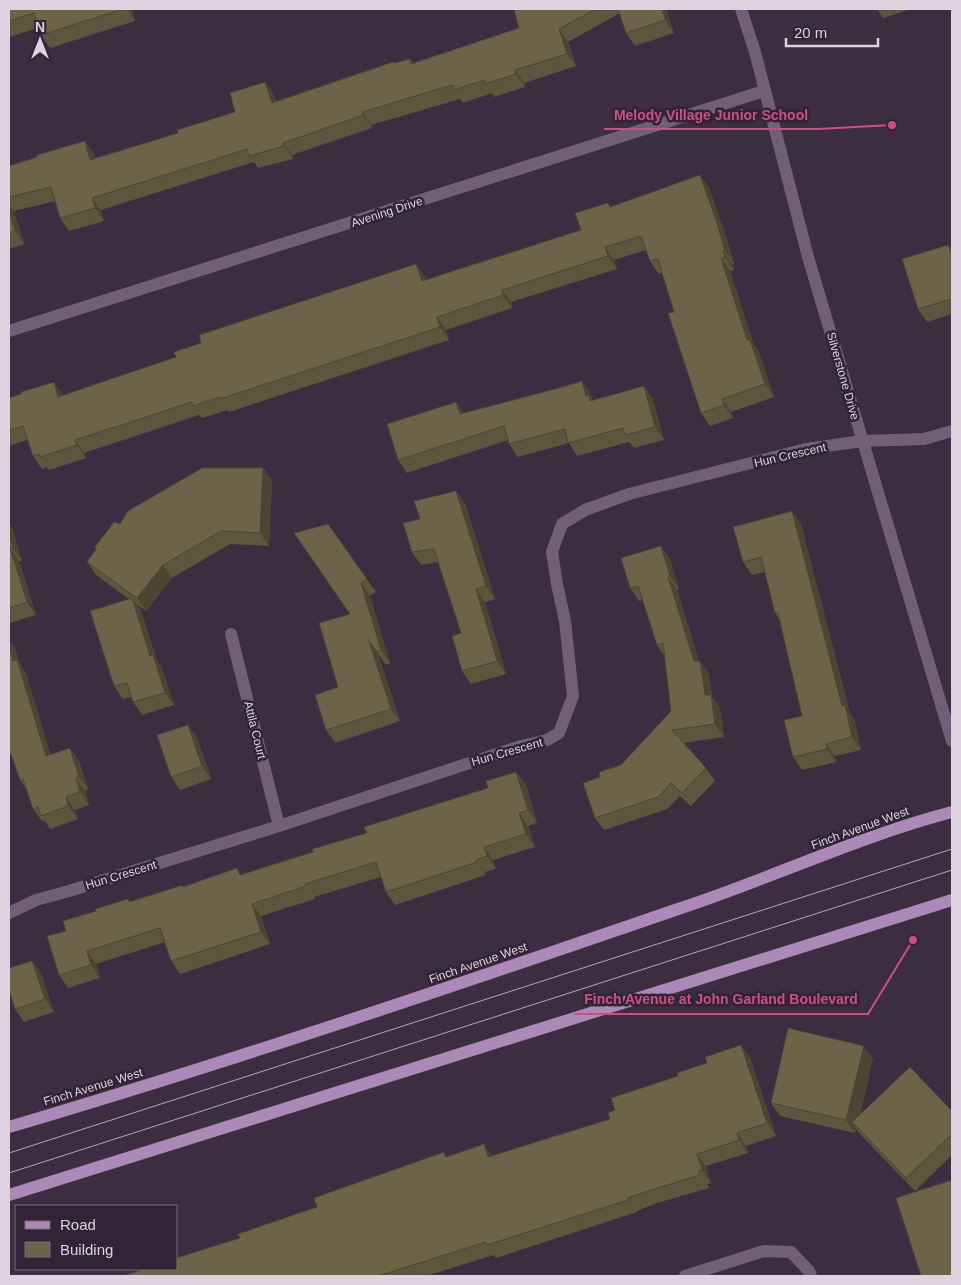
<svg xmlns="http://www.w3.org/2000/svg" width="961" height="1285" font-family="Helvetica,sans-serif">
  <rect width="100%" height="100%" fill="#3c2d41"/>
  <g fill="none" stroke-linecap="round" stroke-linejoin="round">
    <path stroke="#715f77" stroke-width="12" d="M741 9 755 52 808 257 952 741
      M9 331 764 91
      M231 634 279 826
      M9 913 36 900 69 891 279 826 521 746 547 740 559 733 573 696 565 621 557 584 552 552 562 524 585 510 629 494 806 449 862 441 924 439 952 431
      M685 1276 764 1251 791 1252 809 1271 811 1276"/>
    <path stroke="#ad89b8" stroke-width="12" d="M9 1127C236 1060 460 984 684 907 774 877 860 836 952 812
      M9 1195 952 900"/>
    <path stroke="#b3a8b7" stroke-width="1" d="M9 1153 952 849
      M9 1173 952 870"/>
  </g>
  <path fill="#5e553f" d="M9 9H132L135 21 50 48 41 35 38 28 9 37Z
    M518 9H666L674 33 635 46 626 33 620 13 568 42 576 66 524 83 525 87 494 97 492 93 463 103 460 99 371 125 372 128 292 155 293 159 258 168 254 162 101 210 104 221 69 231 60 218 55 201 14 211 24 244 9 249V166L37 157 85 141 94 154 95 158 178 133 235 112 265 82 274 95 276 101 393 62 395 63 410 59 413 63 519 28Z
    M877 9H911L883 18Z
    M709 188 725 233 734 264H732L734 270 730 271 754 345 759 352 774 397 731 412 733 418 710 426 701 413 674 312 662 273 659 274 650 261 646 250 614 260 617 269 511 302 512 308 446 330 449 340 229 412 228 410 202 418 199 415 84 453 86 458 49 470 47 467 42 469 33 456 27 440 9 446V398L63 395 176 357 201 343 416 264 425 277 426 280 581 230 611 207Z
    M948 245 952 250V314L927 322 918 309Z
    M591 394 592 401 653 399 664 440 634 448 629 442 577 456 569 443 518 457 509 444 508 440 407 473 398 460 464 413Z
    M263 468 272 481 269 546 230 544 172 578 146 611 137 604 141 611 157 661 162 668 174 705 142 715 133 702 131 697 123 699 114 686 129 599 96 575 87 562 120 524Z
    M465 503 495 599 485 602 506 674 471 684 462 671 461 633 438 562 421 565 412 552 420 519Z
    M792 511 801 524 850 713 854 718 861 750 835 756 836 762 802 770 793 757 802 716 779 619 775 613 765 572 752 575 743 562Z
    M9 523 12 528 22 561H19L36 615 9 623Z
    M328 524 376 592 370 596 390 663 386 665 378 654 400 721 335 743 326 730 338 687 350 614Z
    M670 559 679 589 677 590 699 661H700L709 674 712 697 720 708 724 737 684 743 706 768 715 781 691 806 680 796 667 809 604 830 595 818 600 777 621 765 671 711 664 656 657 645 643 600 639 601 630 588Z
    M9 640 15 648 19 662 26 673 50 754 79 761 88 789 85 791 89 805 75 810 78 819 50 829 45 821H42L33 809 27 790 20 780 13 759 10 754 9 751Z
    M188 725 197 737 211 779 180 790 171 777Z
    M516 772 526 785 537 823 528 826 535 847 493 860 496 869 485 872 486 875 395 905 386 892 381 877 314 897 315 899 261 916 270 944 180 974 171 961 165 942 96 964 100 978 68 988 59 975 66 931 96 911 184 886 242 874 313 852 367 833 488 788Z
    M32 961 41 973 54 1012 24 1022 15 1009Z
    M741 1045 750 1058 776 1136 746 1146 748 1153 706 1166 711 1183 707 1184 709 1188 657 1203 637 1211V1212L496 1258 494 1255 426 1276H122L240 1238 447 1157 484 1144 492 1156 610 1119 615 1110 678 1076 707 1063Z
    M873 1058 860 1115 952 1111V1155L915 1191 861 1135 856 1129 855 1133 780 1116 771 1103Z"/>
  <path fill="#4c4533" d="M127 9H132L135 21Z
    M662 9H666L674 33 665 20Z
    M559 29 568 42 576 66 567 54Z
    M515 70 524 83 525 87 516 74Z
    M265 82 274 95 281 116 272 103Z
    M362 112 371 125 372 128 363 115Z
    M85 141 94 154 99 173 90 160Z
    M283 143 292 155 293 159 284 146Z
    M700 175 709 188 725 233 734 264 725 251Z
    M92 198 101 210 104 221 95 208Z
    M9 204 14 211 24 244 15 231 9 212Z
    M605 247 614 260 617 269 608 256Z
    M723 251 732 264 734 270 725 257Z
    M721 258 730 271 754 345 759 352 774 397 765 384 747 340Z
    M416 264 425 277 431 294 422 281Z
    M502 290 511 302 512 308 503 295Z
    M437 317 446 330 449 340 440 327Z
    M582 381 591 394 592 401 598 408 586 396Z
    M54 382 63 395 67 410 58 397Z
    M644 386 653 399 664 440 655 427Z
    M722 399 731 412 733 418 724 405Z
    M456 402 465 415 460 414Z
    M75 440 84 453 86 458 77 445Z
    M263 468 272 481 269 546 260 533Z
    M456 491 465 503 495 599 486 586Z
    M792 511 801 524 850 713 854 718 861 750 852 737 842 706Z
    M9 523 12 528 22 561 13 548 9 534Z
    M661 546 670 559 679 589 670 576Z
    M10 548 19 561 36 615 27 602Z
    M163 565 172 578 146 611 137 598Z
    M668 577 677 590 701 667 700 661 709 674 712 697 720 708 724 737 715 724 705 695Z
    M361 583 370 596 390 663 381 650Z
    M476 589 485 602 506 674 497 661Z
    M132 598 141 611 157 661 162 668 174 705 165 693 150 656Z
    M9 640 15 648 19 662 26 673 55 769 46 756 13 661 9 646Z
    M369 641 378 654 400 721 391 709Z
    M188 725 197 737 211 779 202 766Z
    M826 744 835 756 836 762 827 749Z
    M70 748 79 761 88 789 79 777Z
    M516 772 526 785 537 823 528 810Z
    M76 778 85 791 89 805 80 792Z
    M66 797 75 810 78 819 68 806Z
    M519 813 528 826 535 847 526 834Z
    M484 847 493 860 496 869 487 856Z
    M476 860 485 872 486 875 477 862Z
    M252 904 261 916 270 944 261 932Z
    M87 951 96 964 100 978 91 965Z
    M32 961 41 973 54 1012 45 999Z
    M741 1045 750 1058 776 1136 767 1123Z
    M864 1046 873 1058 857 1127 852 1122 856 1129 855 1133 846 1120Z
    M737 1133 746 1146 748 1153 739 1140Z
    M484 1144 493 1157H488Z
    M697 1154 706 1166 711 1183 702 1170Z"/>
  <path fill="#6d6349" stroke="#4c4533" d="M9 9H123L41 35 34 13 9 21Z
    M518 9H596L559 29 567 54 515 70 516 74 485 84 484 80 454 90 452 85 362 112 363 115 283 143 284 146 249 156 247 149 92 198 95 208 60 218 51 187 9 197V166L37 157V155L85 141 90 160 178 133 177 130 235 112 230 93 265 82 272 103 393 62 394 63 410 59 411 64 519 28 514 10Z
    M618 9H662L665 20 626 33Z
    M700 175 716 220 725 251H723L725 257 721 258 747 340H750L765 384 722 399 724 405 701 413 668 313 674 312 658 259 650 261 641 236 605 247 608 256 502 290 503 295 437 317 440 327 220 399 219 397 193 406 192 402 75 440 77 445 40 457 39 454 33 456 23 426 9 430V398L21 394V392L54 382 58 397 176 357 174 352 201 343 199 335 416 264 422 281 581 230 575 213 608 203 610 207Z
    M9 212 15 231 9 233Z
    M948 245 952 255V304L951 299 918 309 902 259Z
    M582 381 586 396 589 395 590 401 644 386 655 427 625 435 623 428 568 443 565 429 509 444 504 426 398 460 387 424 456 402 460 414 559 388Z
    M202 468H263L260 533 221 531 163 565 137 598 87 562 96 549 95 547 114 522 120 524 128 511Z
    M456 491 486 586 476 589 497 661 462 671 452 636 461 633 434 549 412 552 403 523 420 519 414 501Z
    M792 511 842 706 845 705 852 737 826 744 827 749 793 757 784 720 802 716 778 613H775L761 557 743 562 733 527Z
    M328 524 367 579 361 583 381 650 377 652 369 641 391 709 326 730 315 695 338 687 319 623 350 614 294 533Z
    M9 534 13 548H10L27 602 9 608Z
    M661 546 670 576 668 577 694 661H700L705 695H711L715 724 672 730 706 768 682 793 671 783 658 797 595 818 583 783 600 777 599 772 621 765 671 711 663 643 657 645 638 586 630 588 621 558Z
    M132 598 150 656 153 655 165 693 133 702 127 683 114 686 90 611Z
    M9 646 13 661 17 660 46 756 70 748 79 777 76 778 80 792 66 797 68 806 41 816 38 807 33 809 23 779 20 780 11 754H10L9 751Z
    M188 725 202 766 171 777 157 735Z
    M516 772 528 810 519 813 526 834 484 847 487 856 476 860 477 862 386 892 376 862 305 884 306 886 252 904 261 932 171 961 160 928 87 951 91 965 59 975 47 936 66 931 63 921 96 911 95 909 128 899 129 902 183 885V887L237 868 240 875 313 852 312 849 367 833 364 827 488 788 486 781Z
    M32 961 45 999 15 1009 9 990V968Z
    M788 1028 864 1046 846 1120 771 1103Z
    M741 1045 767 1123 737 1133 739 1140 697 1154 702 1170 698 1171 700 1175 648 1191 628 1198V1200L487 1245 486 1242 378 1276H122L145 1269H176V1258L240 1238 238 1234 317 1207 314 1198 444 1152 446 1157 484 1144 488 1157 610 1119 608 1113 615 1110 611 1098 678 1076 677 1073 707 1063 705 1057Z
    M910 1067 952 1111V1134L906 1178 852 1122Z
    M952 1180V1276H921L896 1198Z"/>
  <g text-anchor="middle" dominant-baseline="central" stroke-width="5" stroke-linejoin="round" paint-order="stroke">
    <g font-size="12" fill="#ded4e1" stroke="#322337">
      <text transform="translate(387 212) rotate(-18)">Avening Drive</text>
      <text transform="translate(843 376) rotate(74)">Silverstone Drive</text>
      <text transform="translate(790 455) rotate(-13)">Hun Crescent</text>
      <text transform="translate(255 730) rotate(76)">Attila Court</text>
      <text transform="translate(507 752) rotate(-16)">Hun Crescent</text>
      <text transform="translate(860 828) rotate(-20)">Finch Avenue West</text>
      <text transform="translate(121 875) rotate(-17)">Hun Crescent</text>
      <text transform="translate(478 963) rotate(-19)">Finch Avenue West</text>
      <text transform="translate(93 1087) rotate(-17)">Finch Avenue West</text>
    </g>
  </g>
  <path fill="none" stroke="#ca5083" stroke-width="2" d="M892 125L818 129H604M913 940L868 1014H574"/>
  <g fill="#ca5083" stroke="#322337" stroke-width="2">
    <circle cx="892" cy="125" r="5"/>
    <circle cx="913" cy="940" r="5"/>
  </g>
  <g font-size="14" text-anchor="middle" font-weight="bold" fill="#ca5083" stroke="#322337" stroke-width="5" stroke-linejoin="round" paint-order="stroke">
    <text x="711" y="120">Melody Village Junior School</text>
    <text x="721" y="1004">Finch Avenue at John Garland Boulevard</text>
  </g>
  <rect width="961" height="1285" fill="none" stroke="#ded4e1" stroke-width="20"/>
  <rect x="15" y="1205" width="162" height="65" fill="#322337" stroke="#776a7b"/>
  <rect x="25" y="1221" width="25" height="8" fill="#ad89b8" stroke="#776a7b"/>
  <text x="60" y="1230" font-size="15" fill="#ded4e1">Road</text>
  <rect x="25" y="1242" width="25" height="15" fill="#6d6349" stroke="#776a7b"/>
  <text x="60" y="1255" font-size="15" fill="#ded4e1">Building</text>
  <g transform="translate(40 40)" stroke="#322337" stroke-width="4" paint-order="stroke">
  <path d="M0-4L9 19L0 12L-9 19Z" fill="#ded4e1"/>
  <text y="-8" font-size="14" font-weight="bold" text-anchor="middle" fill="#ded4e1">N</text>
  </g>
  <path d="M786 38v8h92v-8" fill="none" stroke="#ded4e1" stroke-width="2.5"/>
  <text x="794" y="38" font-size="15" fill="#ded4e1" stroke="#322337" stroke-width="4" paint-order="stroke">20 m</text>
</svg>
